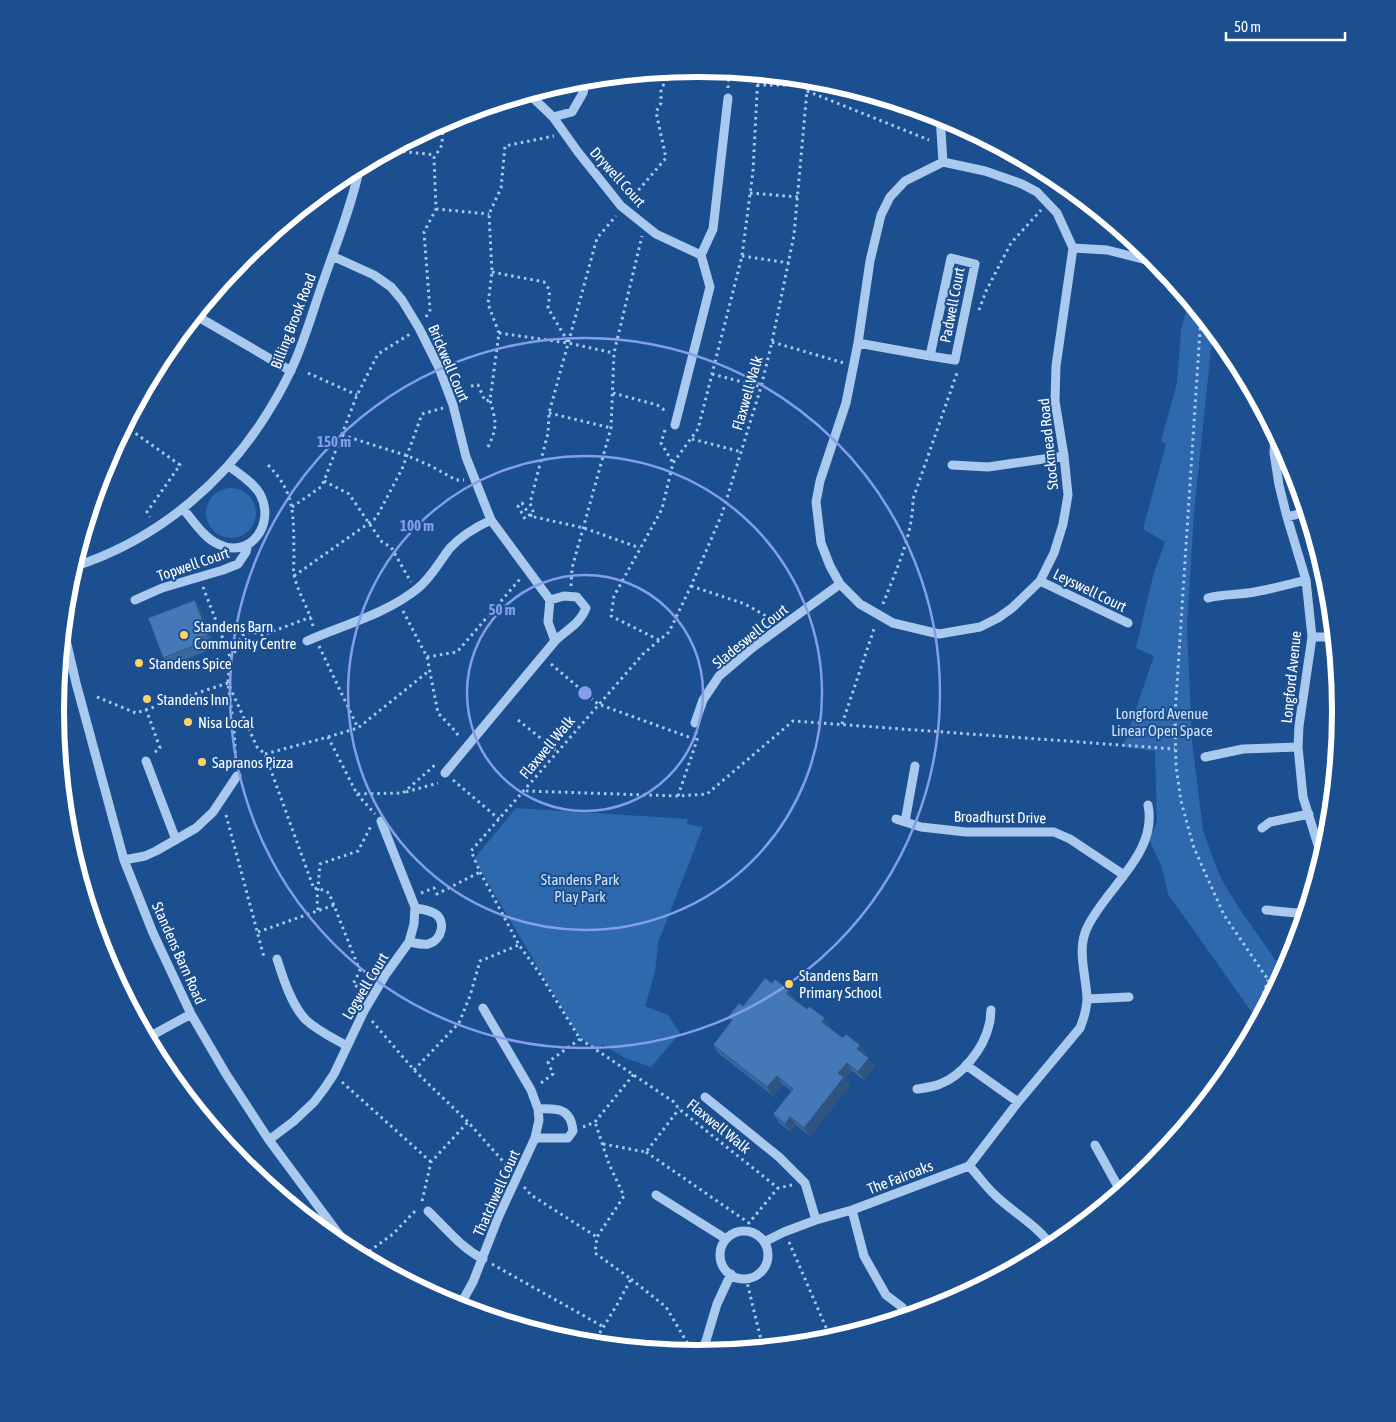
<svg xmlns="http://www.w3.org/2000/svg" width="1396" height="1422" font-family="'Asap Condensed',sans-serif">
  <rect width="100%" height="100%" fill="#1b4f8f"/>
  <path fill="#2e69ad" d="M1189 300 1213 330 1194 512 1187 626 1192 741 1203 831 1214 861 1223 882 1241 911 1284 972 1258 1021 1168 894 1162 868 1149 839 1157 822 1155 751 1123 747 1154 656 1136 648 1153 576 1165 542 1143 529 1166 444 1161 441 1177 383 1181 330Z
    M206 513a25 25 0 1 1 50 0a25 25 0 1 1-50 0Z
    M516 808 688 819 687 824 703 827 658 943 655 972 645 1006 668 1015 680 1033 651 1067 625 1058 602 1044 599 1052 578 1035 474 859Z"/>
  <g fill="none" stroke-linecap="round" stroke-linejoin="round">
    <path stroke="#a9c9ee" stroke-width="3" stroke-dasharray="2.5 4" stroke-linecap="butt" d="M757 85H808
      M728 88 729 71
      M807 91 929 140
      M390 150 435 155
      M750 193 798 197
      M630 200 666 158 656 112 661 103V89L672 71
      M436 209 489 214
      M742 256 789 263
      M492 272 544 282C552 290 549 298 548 308L568 342
      M979 310 986 291 1011 243 1041 210
      M1201 315 1175 715 1176 766 1181 801 1194 848 1224 915 1275 990
      M426 317 430 310 424 232 436 209 434 158 442 145 443 122
      M499 333 568 343 614 353
      M772 342 844 363
      M308 373 357 395
      M712 374 761 387
      M471 386 478 385 485 401 490 400 499 333 488 304 492 272 489 214 501 188 505 146 554 136
      M613 393 657 405 663 409 666 414
      M549 413 611 428
      M125 426 180 465 147 512 150 517
      M665 430 661 443 673 463
      M342 435 408 456 431 466 456 480H464
      M692 439 742 452
      M488 447C498 426 496 422 490 400
      M268 465C297 494 293 518 294 556 294 562 293 569 294 575 298 593 309 609 313 626
      M324 481 349 494 382 542 391 547 411 582
      M292 507 321 487 324 481 357 395 378 354 410 334
      M530 516 534 514 530 503 548 433 549 413 597 238 616 216
      M525 519 518 506 522 503 530 516 584 528 640 548
      M294 576 376 518 402 469 422 414 443 408
      M571 586 572 568 611 428 614 353 642 236
      M691 586 745 604 773 620
      M203 587 230 657 228 683 234 730 236 765
      M883 604C896 570 913 535 913 499L958 370
      M403 611 427 657 438 713 457 733 458 738
      M659 640 611 616 614 596 662 509 673 463 698 429 742 256 753 171 758 74
      M319 646 358 728
      M230 657 233 656 242 635 252 632 263 635 311 617
      M427 657 457 652 520 579
      M551 664 598 704 697 740
      M97 697 136 713 228 683 257 747 265 754 314 889 318 888 329 893 360 971 353 984 364 991
      M146 709 160 748 154 753
      M55 713 62 708
      M518 720 558 752
      M842 724 875 626
      M328 737 358 728 430 670
      M265 754 328 737 357 794 403 793 435 765
      M453 780 499 819
      M526 791 678 796 707 794 793 721 1175 749
      M406 792 438 783
      M357 794 375 814
      M678 796 697 740 696 732
      M226 815 264 957H266
      M421 893 434 888 437 894 480 872
      M318 910 317 900 320 864 358 851 371 826
      M258 932 334 905
      M372 1021 414 1070 468 1122 509 1168
      M1249 1037 1268 980
      M414 1070 459 1023 470 996 480 961 519 945
      M342 1082 431 1162
      M541 1083 553 1074 548 1062 580 1039
      M583 1127 595 1122 634 1074
      M603 1144 646 1152 679 1109
      M646 1152 749 1223 778 1188
      M792 1185 778 1188 679 1109 674 1102 580 1039 538 971 519 945 480 872 471 851 643 654 669 632 691 586 722 514 761 387 772 342 794 235 808 79
      M524 1187 531 1195 597 1237
      M422 1201 431 1162 468 1122
      M789 1242 831 1339
      M364 1255 393 1234 416 1210
      M492 1264 602 1326
      M746 1278 763 1348
      M631 1279 666 1307 691 1349
      M593 1344 618 1303 631 1279 595 1253 597 1237 624 1196 609 1164 595 1122"/>
    <path stroke="#a9c9ee" stroke-width="9" d="M529 94 553 117 578 152 621 206 656 234 701 255 710 287 675 425
      M940 116 943 162 985 171 1022 184 1037 192 1057 213 1073 248 1056 366 1055 401 1064 456 1068 495 1063 524 1054 553 1040 581 1012 608 998 618 980 627 939 634 893 623 860 604 840 584 830 566 821 543 816 502 820 481 846 403 858 343 870 261 881 215 890 197 905 181 943 162
      M553 117 572 112 583 93 586 79
      M1073 248 1107 250 1158 263
      M701 255 713 229 728 98
      M332 256 374 275 391 287 402 300 419 328 439 368 453 405 466 457 491 520 550 600 548 622 555 641 445 773
      M1147 260 1165 280 1166 272
      M195 315 291 371
      M858 343 930 356 951 258 975 264 955 360 930 356
      M1275 432 1274 453 1279 485 1287 517 1306 580 1312 637 1299 726 1298 747 1303 797 1322 858
      M952 465 988 467 1064 456
      M183 509C193 520 204 538 218 544 250 560 276 524 260 494 253 482 239 474 229 466
      M1287 517 1306 512
      M73 567C161 539 232 477 277 397 282 388 287 379 291 370 304 343 312 313 322 285 335 247 352 205 360 166
      M1040 581 1128 623
      M1208 598C1221 594 1234 595 1248 593 1267 590 1287 585 1306 580
      M135 600 162 588 223 570 238 564 246 552 248 544
      M550 600 564 596 577 597 586 608C580 624 566 630 555 641
      M63 627 76 683 124 860 153 933 191 1014 226 1074 269 1140 352 1252
      M1312 637H1334
      M307 641C343 625 386 614 417 589 431 578 439 562 450 548 461 536 476 527 491 520
      M695 723 703 700 719 676 752 648 840 584
      M1205 757 1243 749 1298 747
      M146 761 176 840
      M896 819 921 827 966 832H1054L1070 839 1124 875
      M905 822 915 766
      M1262 828 1270 822 1309 814
      M124 860 145 856 156 851 196 828 213 812 237 776
      M1266 910 1296 913 1306 911
      M409 942C415 943 422 945 428 944 442 941 447 920 434 913 428 910 421 909 415 908
      M277 959C283 978 292 1006 306 1020 318 1031 333 1038 347 1046
      M1087 999 1129 997
      M147 1038 191 1014
      M966 1065 1018 1102
      M917 1089C924 1088 933 1087 940 1084 962 1076 984 1048 989 1025 991 1020 990 1015 991 1010
      M705 1097 779 1157 805 1183 816 1220
      M535 1138H568L573 1131C571 1108 557 1108 538 1109
      M269 1140 294 1121 314 1102 324 1089 334 1074 364 1011 386 974 409 942 414 924 415 907 381 821
      M1095 1145 1121 1192
      M969 1166C979 1176 985 1186 995 1195 1012 1212 1040 1227 1052 1247
      M656 1195 726 1239
      M852 1210 864 1256 886 1295 902 1307
      M428 1211C446 1228 460 1247 483 1259
      M720 1255a24 24 0 1 1 48 0a24 24 0 1 1-48 0Z
      M764 1242 784 1232 816 1220 852 1210 969 1166 1018 1102 1080 1028C1084 1018 1087 1008 1087 998 1086 974 1076 948 1088 926 1107 887 1158 853 1148 805
      M456 1306 464 1298 473 1282 498 1218 535 1138 539 1120 538 1109 531 1090 483 1008
      M702 1354 717 1304 731 1274"/>
  </g>
  <path fill="#3a679d" d="M200 608 214 643 205 646 207 651 169 666 163 658Z
    M772 983 795 999 794 1000 807 1009 825 1018 830 1026 829 1027 843 1038 866 1053 865 1055 875 1066 864 1080 852 1071 845 1079 850 1085 810 1136 796 1125 791 1132 779 1123 773 1114 791 1091 782 1084 773 1096 718 1053 713 1045 731 1021 728 1017Z"/>
  <path fill="#305480" d="M195 600 200 608 214 643 208 635Z
    M199 638 205 646 207 651 201 643Z
    M789 990 795 999 793 1002 787 994Z
    M825 1018 830 1026 828 1030 822 1022Z
    M860 1045 866 1053 863 1057 857 1049Z
    M869 1058 875 1066 864 1080 858 1072Z
    M847 1063 852 1071 845 1079 850 1085 810 1136 804 1128 838 1073Z
    M777 1076 782 1084 773 1096 767 1087Z
    M790 1117 796 1125 791 1132 785 1124Z"/>
  <path fill="#4478b7" stroke="#305480" d="M195 600 208 635 199 638 201 643 163 658 148 618Z
    M765 978 772 983 775 979 789 990 787 994 807 1009 809 1006 825 1018 822 1022 843 1038 846 1034 860 1045 857 1049 869 1058 858 1072 847 1063 838 1073 844 1077 804 1128 790 1117 785 1124 773 1114 793 1089 777 1076 767 1087 713 1045 732 1020 728 1017 739 1003 743 1006Z"/>
  <g fill="none" stroke="#839eea" stroke-width="2.5">
    <circle cx="585" cy="693" r="118"/>
    <circle cx="585" cy="693" r="237"/>
    <circle cx="585" cy="693" r="355"/>
  </g>
  <g fill="#ffd166" stroke="#1b4f8f" stroke-width="2">
    <circle cx="184" cy="635" r="5"/>
    <circle cx="139" cy="663" r="5"/>
    <circle cx="147" cy="699" r="5"/>
    <circle cx="188" cy="722" r="5"/>
    <circle cx="202" cy="762" r="5"/>
    <circle cx="789" cy="984" r="5"/>
  </g>
  <g text-anchor="middle" dominant-baseline="central" stroke-width="4" stroke-linejoin="round" paint-order="stroke">
    <g font-size="15" fill="#fff" stroke="#1b4f8f">
      <text transform="translate(618 177) rotate(48)">Drywell Court</text>
      <text transform="translate(952 305) rotate(-79)">Padwell Court</text>
      <text transform="translate(293 321) rotate(-69)">Billing Brook Road</text>
      <text transform="translate(449 363) rotate(67)">Brickwell Court</text>
      <text transform="translate(747 393) rotate(-74)">Flaxwell Walk</text>
      <text transform="translate(1048 444) rotate(-96)">Stockmead Road</text>
      <text transform="translate(193 564) rotate(-19)">Topwell Court</text>
      <text transform="translate(1090 590) rotate(26)">Leyswell Court</text>
      <text transform="translate(750 636) rotate(-39)">Sladeswell Court</text>
      <text transform="translate(1291 677) rotate(-84)">Longford Avenue</text>
      <text transform="translate(547 747) rotate(-50)">Flaxwell Walk</text>
      <text transform="translate(1000 817) rotate(1)">Broadhurst Drive</text>
      <text transform="translate(179 953) rotate(66)">Standens Barn Road</text>
      <text transform="translate(365 986) rotate(-59)">Logwell Court</text>
      <text transform="translate(719 1126) rotate(39)">Flaxwell Walk</text>
      <text transform="translate(900 1177) rotate(-21)">The Fairoaks</text>
      <text transform="translate(496 1193) rotate(-66)">Thatchwell Court</text>
    </g>
    <g font-size="15" fill="#fff" stroke="#1b4f8f" text-anchor="start">
      <text x="194" y="626">Standens Barn<tspan x="194" dy="17">Community Centre</tspan></text>
      <text x="149" y="663">Standens Spice</text>
      <text x="157" y="699">Standens Inn</text>
      <text x="198" y="722">Nisa Local</text>
      <text x="212" y="762">Sapranos Pizza</text>
      <text x="799" y="975">Standens Barn<tspan x="799" dy="17">Primary School</tspan></text>
    </g>
    <g font-size="15" fill="#cfe3fa" stroke="#1b4f8f">
      <text x="1162" y="713">Longford Avenue<tspan x="1162" dy="17">Linear Open Space</tspan></text>
      <text x="580" y="879">Standens Park<tspan x="580" dy="17">Play Park</tspan></text>
    </g>
  </g>
  <path d="M0 0H1396V1422H0ZM64 711a634 634 0 1 1 1268 0a634 634 0 1 1-1268 0Z" fill="#1b4f8f" fill-rule="evenodd"/>
  <path fill="none" stroke="#fff" stroke-width="6" d="M64 711a634 634 0 1 1 1268 0a634 634 0 1 1-1268 0Z"/>
  <circle cx="585" cy="693" r="8" fill="#839eea" stroke="#1b4f8f" stroke-width="2.5"/>
  <g font-size="15" text-anchor="middle" font-weight="bold" fill="#839eea" stroke="#1b4f8f" stroke-width="4" stroke-linejoin="round" paint-order="stroke">
    <text x="334" y="447">150 m</text>
    <text x="417" y="531">100 m</text>
    <text x="502" y="615">50 m</text>
  </g>
  <path d="M1226 32v8h119v-8" fill="none" stroke="#ffffff" stroke-width="2.5"/>
  <text x="1234" y="32" font-size="15" fill="#ffffff" stroke="#1b4f8f" stroke-width="4" paint-order="stroke">50 m</text>
</svg>
